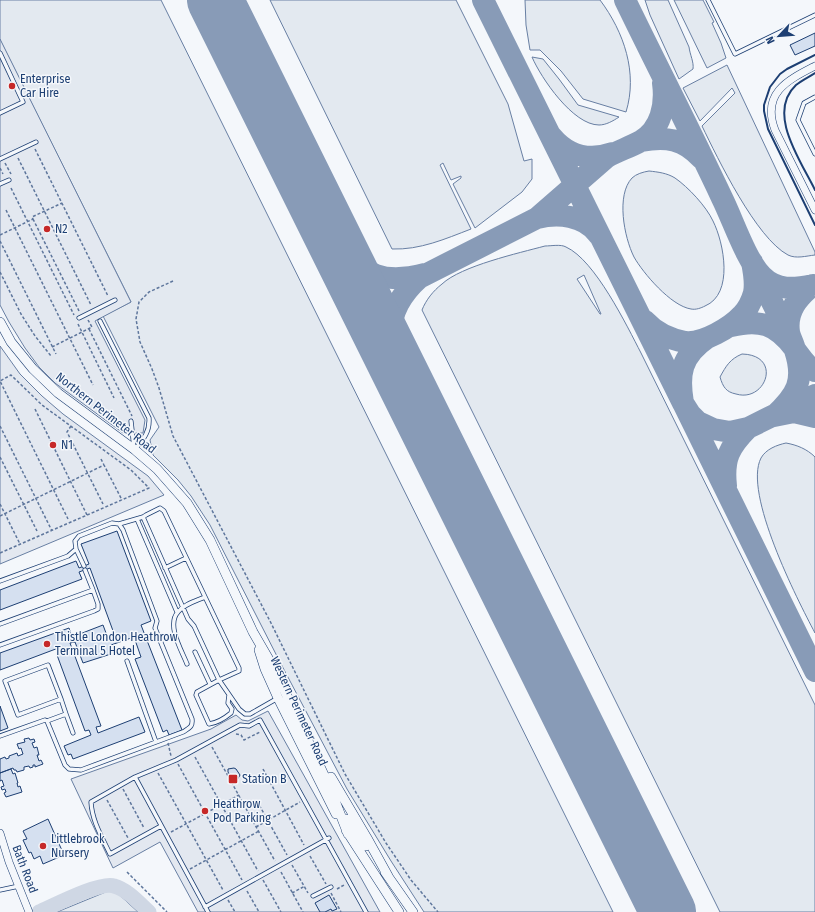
<svg xmlns="http://www.w3.org/2000/svg" width="815" height="912" font-family="'Fira Sans Condensed',sans-serif">
  <rect width="100%" height="100%" fill="#f4f7fb"/>
  <path fill="#e3e9f0" stroke="#687fa3" fill-rule="evenodd" d="M0 0H161L613 912H424L391 861 347 789 281 664 210 525 191 496 178 480 153 455 150 440 159 427 103 316 131 302 0 40Z
    M270 0H456L508 104 524 161 532 159V179L522 192 475 228 453 184 461 178V176L451 180 443 163 440 165 471 229C445 239 420 250 392 249Z
    M525 0H600C624 32 638 73 626 112L583 99 561 71 540 50H530L526 25Z
    M645 0H668L689 47C690 55 694 62 693 69L679 79 650 15Z
    M674 0H703L714 22 712 23 721 43 726 58 707 68Z
    M532 57 543 59 559 79 578 105 619 117C613 121 606 125 599 125 573 125 541 78 532 57Z
    M727 65 815 252V255C806 256 796 259 788 255 756 238 718 159 702 126L735 93 732 88 700 121 683 88Z
    M649 171C658 172 667 173 675 178 688 187 706 206 713 221 724 243 734 294 705 306 701 308 696 310 691 309 671 306 643 273 634 257 624 237 616 195 632 178 636 174 643 172 649 171Z
    M545 246C551 246 561 244 566 247 595 260 627 326 641 353L815 705V912H720L422 310C426 300 433 291 442 284 461 266 519 253 545 246ZM584 275 601 314H600L577 279Z
    M742 354C783 355 766 403 736 394 726 392 723 387 720 377 726 366 730 359 742 354Z
    M786 443C797 445 807 449 815 457V633C797 599 743 493 761 458 766 449 777 445 786 443Z
    M113 889 138 912H57Z"/>
  <path fill="#e3e8f0" stroke="#687fa3" d="M0 39 131 302 95 321 145 420 143 433H123L55 383 39 367 25 348 9 322 0 305Z
    M0 346 20 374 42 396 63 414 148 476 164 495 0 564Z
    M268 711 380 912H198L160 842 113 868 71 779 211 729 236 715 242 720 248 721Z"/>
  <g fill="none" stroke-linecap="round" stroke-linejoin="round">
    <path stroke="#cfd7e4" stroke-width="15" d="M39 912C53 906 101 881 114 886 128 890 139 903 149 912"/>
    <path stroke="#889bb7" stroke-width="22" d="M483 0 683 403 690 414 698 422 713 429 730 432 748 428 815 395
      M625 0C657 66 691 132 722 198 733 220 746 260 762 276 777 291 794 289 813 285
      M552 137C568 156 590 161 613 153
      M641 141C666 136 684 139 701 158
      M537 218 607 157C618 151 630 147 641 141 661 129 666 105 663 83
      M336 246C367 275 382 285 425 274
      M757 272 790 338
      M813 285C798 297 786 311 789 332 790 338 794 344 795 350 805 381 797 395 774 416L794 412 815 417
      M645 321C656 333 669 339 685 342 703 344 731 327 742 315 748 309 752 300 754 293 756 283 754 272 752 262
      M731 326C760 319 776 324 794 348 801 357 805 365 815 371
      M707 338C681 356 678 374 683 403L815 671
      M400 375C398 365 394 355 392 345 387 318 399 296 419 278L537 218C558 213 584 215 598 234
      M726 486C723 459 729 447 748 428"/>
    <path stroke="#889bb7" stroke-width="56" d="M215 0 668 912"/>
  </g>
  <path fill="#d5e0f0" stroke="#1d3f73" d="M815 33V46L795 55 790 45Z
    M117 531 151 621 141 625 182 730 169 735 167 730 163 732 135 659 141 657 134 637 111 645 114 653 83 663 75 642 70 643 101 726 96 727 98 733 139 717 145 732 73 759 71 754 68 755 64 746 91 735 89 730 85 731 57 655 63 653 61 647 0 670V653L69 628 72 637 103 625 109 641 116 639 90 568 79 572 82 579 0 610V590L76 561 79 568 89 564 81 544Z
    M0 706 8 728 0 731Z
    M29 738 30 740 34 739 35 742 32 743 34 748 37 747 39 755H37L39 761 41 760 43 764 35 767V765H33V767L30 768 29 766 24 767V770L17 772 16 770H14L13 768 0 773V759L5 757 6 759 9 758V756L17 753 18 756 23 754 21 748 19 749 17 744 25 742 24 739Z
    M234 768 236 769 240 775 236 782 233 781 228 772V769Z
    M11 769 13 774 15 773 18 783H17L18 787 20 786 22 792 6 797 4 793 6 792 5 789 2 790 1 787 4 786 2 780 0 781V773Z
    M48 819 64 855 43 864 40 856 34 859 31 852 29 853 23 840 27 839 23 831Z
    M329 895 337 909 332 911 331 909 325 912H320L315 903Z"/>
  <g fill="none" stroke-linecap="round" stroke-linejoin="round">
    <defs>
      <path id="service" d="M708 0 735 54 815 15
        M0 53 23 102 0 113
        M815 97 804 103 798 120 815 154
        M0 159 36 142
        M0 184 9 180
        M79 318 115 300
        M100 321 149 418C150 431 144 439 135 449
        M131 421 134 448
        M137 519 177 612
        M119 524 143 517 146 515 160 508 164 511 239 668V671L219 680 194 626 188 619 143 517
        M76 549 84 566
        M165 568 186 558
        M85 570 93 590
        M0 581 68 556 76 549 75 541 79 536 112 523 119 524 123 530 157 621 155 628 192 719C193 727 189 728 183 732L81 770 69 769 65 765 47 721 45 720 0 736
        M0 624 93 590 98 604V609L94 611 0 645
        M195 652 210 684
        M127 661 156 742
        M187 664C182 651 166 625 178 612 184 604 196 601 205 597
        M229 695 228 703 232 709 231 713C225 718 216 723 209 724L196 695 197 692 219 680 239 709 245 714H250L278 698
        M66 714 73 733
        M47 721 66 714 61 699 18 715 5 681 48 665 61 699
        M135 777 208 912
        M161 826 110 854C102 837 92 821 91 802L135 777 176 760 240 725 249 726 260 720 366 912
        M0 890 19 886
        M313 896 331 887
        M205 907 329 838"/>
      <path id="minor" d="M815 66C788 80 761 93 775 130L815 210
        M0 833 9 862 29 912"/>
      <path id="tertiary" d="M0 322 11 342 33 369 58 393 135 450 157 469 187 503 210 540 253 632 275 670 330 788 348 834
        M259 650 265 669 278 698 336 814
        M331 777 367 838 388 876
        M346 819 366 846
        M346 830 399 912
        M385 872 413 912"/>
    </defs>
    <use href="#service" stroke="#1d3f73" stroke-width="5"/>
    <use href="#minor" stroke="#1d3f73" stroke-width="8"/>
    <use href="#tertiary" stroke="#1d3f73" stroke-width="10"/>
    <path stroke="#5e769c" stroke-width="1.5" stroke-dasharray="3 2" stroke-linecap="butt" d="M35 149 108 296
      M18 158 91 305
      M5 163 11 174
      M0 168 3 174
      M11 188 74 315
      M6 210 93 385
      M33 219 79 311
      M0 235 33 219 32 217 62 203
      M0 241 56 354
      M0 272 21 314 35 336 51 356
      M173 281 149 292 139 302 136 319 140 342 152 369 159 388 173 436 271 623 345 774 386 843 411 880 438 912
      M78 324 114 398
      M89 329 132 416
      M52 347 92 327 88 320
      M35 409 87 515
      M0 426 52 531
      M71 426 67 432 103 504
      M0 457 37 531
      M101 459 104 465
      M0 504 20 544
      M0 516 104 465 122 500
      M0 553 149 488 131 470 42 405 11 375 0 381 68 519
      M236 734 241 735 244 740 260 732
      M168 743 171 756
      M212 747 275 861
      M195 757 258 871
      M178 764 242 880
      M263 769 304 845
      M158 773 223 890
      M123 789 144 828
      M107 800 128 838
      M257 801 287 855
      M256 827 300 802
      M171 832 239 795
      M310 856 326 884
      M292 865 308 893
      M190 869 259 831
      M127 872 167 912
      M281 872 303 912
      M263 880 281 912
      M337 889 344 885
      M247 891 259 912
      M292 893 305 886
      M331 893 341 912
      M228 900 235 912"/>
    <use href="#service" stroke="#f4f7fb" stroke-width="3.5"/>
    <use href="#minor" stroke="#f4f7fb" stroke-width="7"/>
    <use href="#tertiary" stroke="#f4f7fb" stroke-width="9"/>
    <path stroke="#1d3f73" stroke-width="2" d="M815 55 787 69 780 74 770 87 764 105V111L768 129 815 225
      M815 73C809 77 802 80 796 85 766 113 801 161 815 190"/>
  </g>
  <g fill="#c62828" stroke="#f4f7fb" stroke-width="1.5">
    <circle cx="12" cy="86" r="4"/>
    <circle cx="47" cy="229" r="4"/>
    <circle cx="53" cy="445" r="4"/>
    <circle cx="47" cy="644" r="4"/>
    <rect x="228" y="774" width="10" height="10" rx="2"/>
    <circle cx="205" cy="811" r="4"/>
    <circle cx="43" cy="846" r="4"/>
  </g>
  <g text-anchor="middle" dominant-baseline="central" stroke-width="3" stroke-linejoin="round" paint-order="stroke">
    <g font-size="12" fill="#1d3f73" stroke="#f4f7fb" text-anchor="start">
      <text x="20" y="79">Enterprise<tspan x="20" dy="14">Car Hire</tspan></text>
      <text x="55" y="229">N2</text>
      <text x="61" y="445">N1</text>
      <text x="55" y="637">Thistle London Heathrow<tspan x="55" dy="14">Terminal 5 Hotel</tspan></text>
      <text x="242" y="779">Station B</text>
      <text x="213" y="804">Heathrow<tspan x="213" dy="14">Pod Parking</tspan></text>
      <text x="51" y="839">Littlebrook<tspan x="51" dy="14">Nursery</tspan></text>
    </g>
    <g font-size="12" fill="#1d3f73" stroke="#f4f7fb">
      <text transform="translate(106 413) rotate(38)">Northern Perimeter Road</text>
      <text transform="translate(299 711) rotate(65)">Western Perimeter Road</text>
      <text transform="translate(25 869) rotate(69)">Bath Road</text>
    </g>
  </g>
  <g transform="translate(779 36) rotate(244)" stroke="#f4f7fb" stroke-width="3" paint-order="stroke">
  <path d="M0-3L7 15L0 10L-7 15Z" fill="#1d3f73"/>
  <text y="-6" font-size="11" font-weight="bold" text-anchor="middle" fill="#1d3f73">N</text>
  </g>
</svg>
